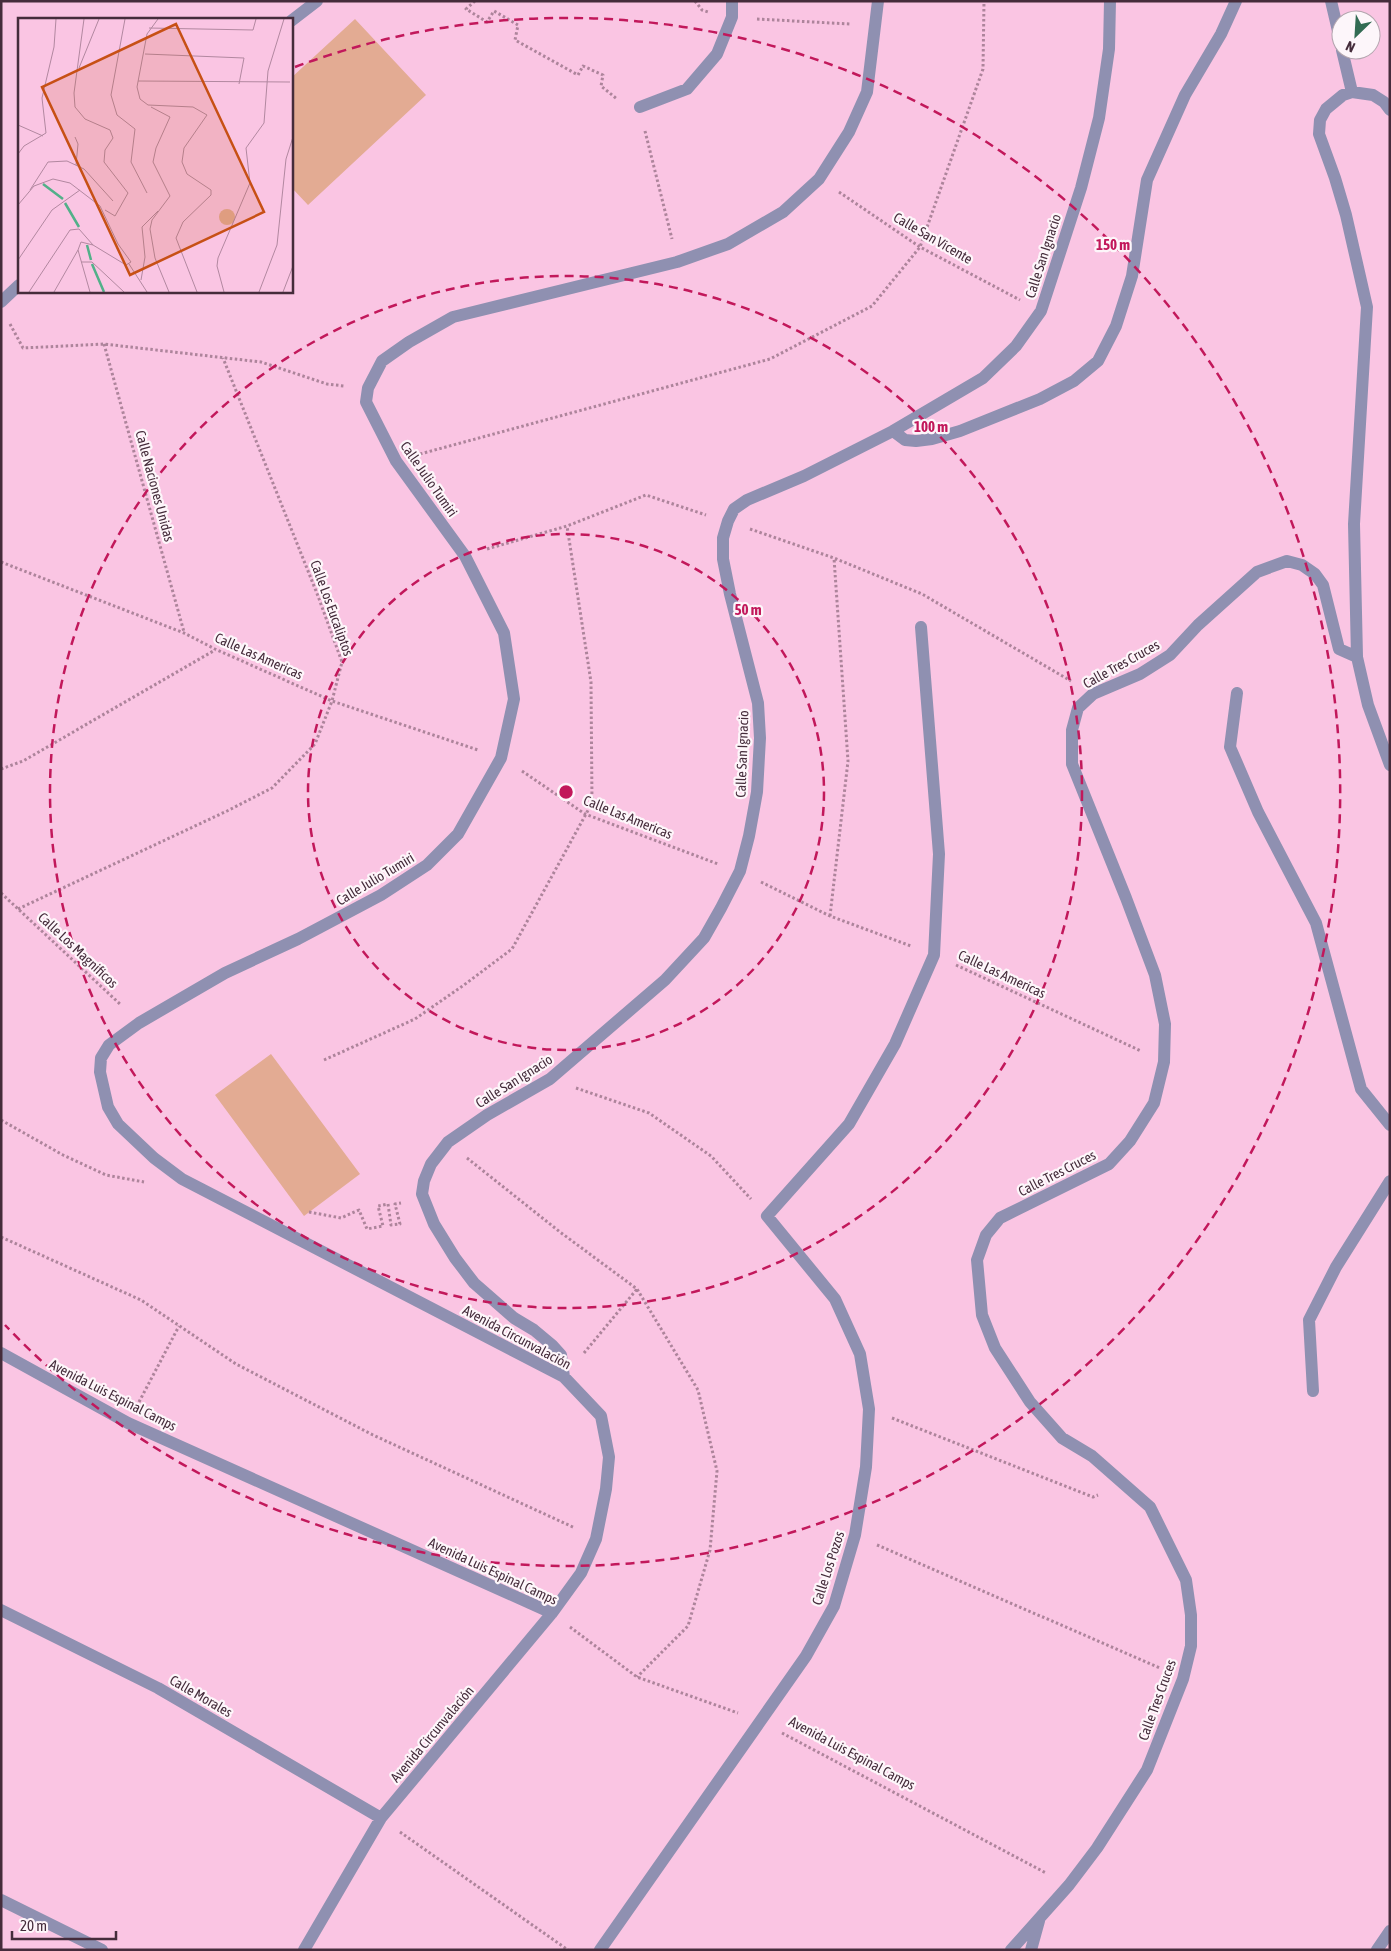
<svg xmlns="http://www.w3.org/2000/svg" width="1391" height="1951" font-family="'Asap Condensed',sans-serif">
  <rect width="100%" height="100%" fill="#fac5e3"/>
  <path fill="#e3ab93" d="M355 19 426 95 308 205 291 187V78Z
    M271 1054 360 1174 304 1216 215 1095Z"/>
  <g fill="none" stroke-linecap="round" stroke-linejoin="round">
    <path stroke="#ad849b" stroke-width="3" stroke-dasharray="2.5 2.5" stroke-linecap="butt" d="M475 1 466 9 487 22 494 11 518 25 515 40 578 75 583 66 603 75 601 86 617 99
      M695 1 702 10 708 12
      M757 19 850 24
      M645 131 672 239
      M839 192 920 247 1020 300
      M10 324 23 348 104 344 261 362 327 384 344 386
      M104 344 184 632
      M420 454 770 359 872 306 920 247 983 69 984 1
      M750 529 834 558 922 594 1071 681
      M487 549 567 526 646 495 706 515
      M1 562 184 633 215 649 332 701 478 750
      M1 769 23 761 215 650
      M522 771 585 814 718 864
      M761 882 830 916 911 946
      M1 893 121 1005
      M18 909 227 811 272 788 315 744 332 701 342 662 318 596 223 358
      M830 916 848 761 834 558
      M956 965 1141 1051
      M324 1060 415 1019 464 985 512 949 592 803 591 682 567 526
      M576 1088 649 1113 711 1156 751 1199
      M1 1120 63 1155 106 1175 144 1182
      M467 1158 560 1232 637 1289 698 1390 717 1471 710 1550 688 1626 637 1677
      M309 1212 341 1218 359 1210 367 1229 383 1226 378 1206 388 1204 391 1225 400 1224 395 1204 401 1203
      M1 1237 141 1300 236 1364 373 1435 575 1528
      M584 1353 637 1289
      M139 1402 179 1326
      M892 1418 1093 1497 1098 1495
      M877 1545 1160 1668
      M570 1627 637 1677 738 1713
      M782 1733 1046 1873
      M400 1832 568 1950"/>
    <path stroke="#8f90b1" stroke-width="12" d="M1331 1 1341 44
      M291 21 317 1
      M1342 50 1352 92
      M640 107 687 89 717 54 732 17V1
      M1390 110 1384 102 1373 95 1352 92 1343 95 1326 109 1320 120 1319 134 1335 178 1346 215 1367 307 1354 524 1357 657 1368 705 1390 765
      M1 302 19 285
      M893 431 905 440 916 441 932 439 960 431 1040 399 1074 381 1098 361 1116 326 1132 276 1147 180 1185 95 1221 34 1236 1
      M1237 693 1230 747 1258 812 1316 923 1361 1089 1390 1125
      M1 1353 128 1423 552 1613
      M564 1377 561 1355 552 1345 534 1330 514 1318 474 1283 455 1258 434 1224 422 1194 424 1181 431 1164 448 1142 487 1115 550 1079 665 980 704 938 721 908 740 871 749 836 757 792 760 738 758 703 730 594 723 559V538L728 521 734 509 747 500 804 476 893 431 983 378 1016 346 1041 311 1081 188 1099 118 1109 49 1110 1
      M1313 1391 1309 1320 1336 1267 1390 1181
      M1 1610 158 1688 381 1818
      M1 1900 102 1950
      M304 1950 381 1818 552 1613 581 1573 596 1539 606 1489 609 1457 601 1416 564 1377 182 1179 154 1158 118 1124 108 1107 100 1072 101 1058 109 1045 139 1023 225 973 298 939 381 895 427 865 458 834 501 758 514 699 504 633 465 556 396 461 366 402 368 388 382 361 409 342 453 317 677 262 728 244 783 212 819 179 849 132 867 92 878 1
      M600 1950 806 1656 834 1606 855 1535 866 1467 869 1409 860 1354 835 1299 767 1216 849 1124 895 1044 934 955 939 854 921 627
      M1011 1950 1069 1885 1097 1848 1147 1770 1183 1679 1191 1646V1615L1186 1580 1150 1507 1092 1456 1062 1438 1030 1402 995 1348 982 1315 977 1260 986 1235 1000 1218 1109 1164 1130 1141 1154 1103 1164 1062 1165 1024 1155 975 1126 898 1072 764V730L1078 708 1093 694 1140 674 1170 655 1198 625 1257 572 1287 561 1302 565 1315 574 1323 585 1339 649 1357 657
      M1031 1950 1039 1921
      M1377 1950 1390 1931"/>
  </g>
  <g fill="none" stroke="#c2185b" stroke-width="2.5" stroke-dasharray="9 6">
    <circle cx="566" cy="792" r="258"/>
    <circle cx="566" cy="792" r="516"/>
    <path d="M295 67A774 774 0 1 1 5 1325"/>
  </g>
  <g text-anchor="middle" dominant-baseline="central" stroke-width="4.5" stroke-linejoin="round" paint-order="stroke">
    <g font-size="14" fill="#452c3b" stroke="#fdf6fa">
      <text transform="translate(933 238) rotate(30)">Calle San Vicente</text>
      <text transform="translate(1043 256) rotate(-72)">Calle San Ignacio</text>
      <text transform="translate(429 479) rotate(55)">Calle Julio Tumiri</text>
      <text transform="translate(155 486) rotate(75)">Calle Naciones Unidas</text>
      <text transform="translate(332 608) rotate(70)">Calle Los Eucaliptos</text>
      <text transform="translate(259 656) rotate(24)">Calle Las Americas</text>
      <text transform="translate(1121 664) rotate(-29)">Calle Tres Cruces</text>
      <text transform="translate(742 754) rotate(-88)">Calle San Ignacio</text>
      <text transform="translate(628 817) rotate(22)">Calle Las Americas</text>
      <text transform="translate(375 879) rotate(-31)">Calle Julio Tumiri</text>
      <text transform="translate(78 950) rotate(43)">Calle Los Magnificos</text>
      <text transform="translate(1002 974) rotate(25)">Calle Las Americas</text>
      <text transform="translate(514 1081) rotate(-32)">Calle San Ignacio</text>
      <text transform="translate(1057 1173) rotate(-27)">Calle Tres Cruces</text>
      <text transform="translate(517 1337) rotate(28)">Avenida Circunvalación</text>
      <text transform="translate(113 1395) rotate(27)">Avenida Luis Espinal Camps</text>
      <text transform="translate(828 1568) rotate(-72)">Calle Los Pozos</text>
      <text transform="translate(493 1571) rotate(25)">Avenida Luis Espinal Camps</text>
      <text transform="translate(201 1696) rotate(30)">Calle Morales</text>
      <text transform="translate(1157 1700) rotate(-70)">Calle Tres Cruces</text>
      <text transform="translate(432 1734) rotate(-50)">Avenida Circunvalación</text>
      <text transform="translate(852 1753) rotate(28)">Avenida Luis Espinal Camps</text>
    </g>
  </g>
  <g transform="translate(18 18)">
    <rect width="275" height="275" fill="#fac5e3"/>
    <path d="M201 199a8 8 0 1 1 16 0a8 8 0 1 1-16 0Z" fill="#e3ab93"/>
    <path fill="none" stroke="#52b089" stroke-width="2.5" d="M25 166 45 181M47 185 61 209M69 227 73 242M74 246 86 274"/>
    <path fill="none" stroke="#b288a0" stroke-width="1" d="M66 1 56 75 57 89 67 101 92 112 95 120 87 132 86 144 110 175 97 198 87 192M107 1 93 77 99 97 117 111 113 144 129 175M140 1 129 16 119 69 122 81 130 87 175 89 189 97 166 130 164 144 169 156 193 172V177L165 204 158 220 179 274M131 10 235 12 238 1M127 36 226 40 221 66M61 50 81 1M120 63 272 64M133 89 152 99 138 130 135 144 152 178 134 202 132 211 137 240 151 274M0 107 25 118M57 119 60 126 58 147M0 136 6 128 28 115 24 80 36 29 38 1M12 172 30 144 49 143 66 151 95 183M0 187 16 168 35 161 52 165 82 188 100 226 113 244 108 247 75 227 63 224 60 232 72 274M0 242 34 192 62 172M63 244H74L106 274M111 246 129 274M123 262 127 239 124 209 140 193M11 274 52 212 61 211 75 227M36 274 60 232M206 274 199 248 200 240 232 165 228 130 246 105 250 53 266 1M241 274 259 227 268 141 275 119M265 274 275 248"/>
    <path fill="#c75015" fill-opacity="0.15" stroke="#c75015" stroke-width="2.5" d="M158 6 246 194 112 257 24 69Z"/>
    <rect width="275" height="275" fill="none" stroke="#452c3b" stroke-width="2.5"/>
  </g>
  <circle cx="566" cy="792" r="8" fill="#c2185b" stroke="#fdf6fa" stroke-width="2.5"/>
  <g font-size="15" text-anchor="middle" font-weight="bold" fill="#c2185b" stroke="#fdf6fa" stroke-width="4.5" stroke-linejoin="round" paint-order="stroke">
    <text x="1113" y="250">150 m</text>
    <text x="931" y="432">100 m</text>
    <text x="748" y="615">50 m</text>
  </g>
  <rect width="1391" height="1951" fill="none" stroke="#452c3b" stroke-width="5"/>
  <g transform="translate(1356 35) rotate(205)"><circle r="24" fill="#fdf6fa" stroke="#b3a5ae"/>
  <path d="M0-4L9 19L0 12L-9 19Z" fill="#326b53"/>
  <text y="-8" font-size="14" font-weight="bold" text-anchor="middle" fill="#452c3b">N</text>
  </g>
  <path d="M12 1931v8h104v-8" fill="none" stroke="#452c3b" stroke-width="2.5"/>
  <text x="20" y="1931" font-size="15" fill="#452c3b" stroke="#fdf6fa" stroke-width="4" paint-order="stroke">20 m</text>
</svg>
